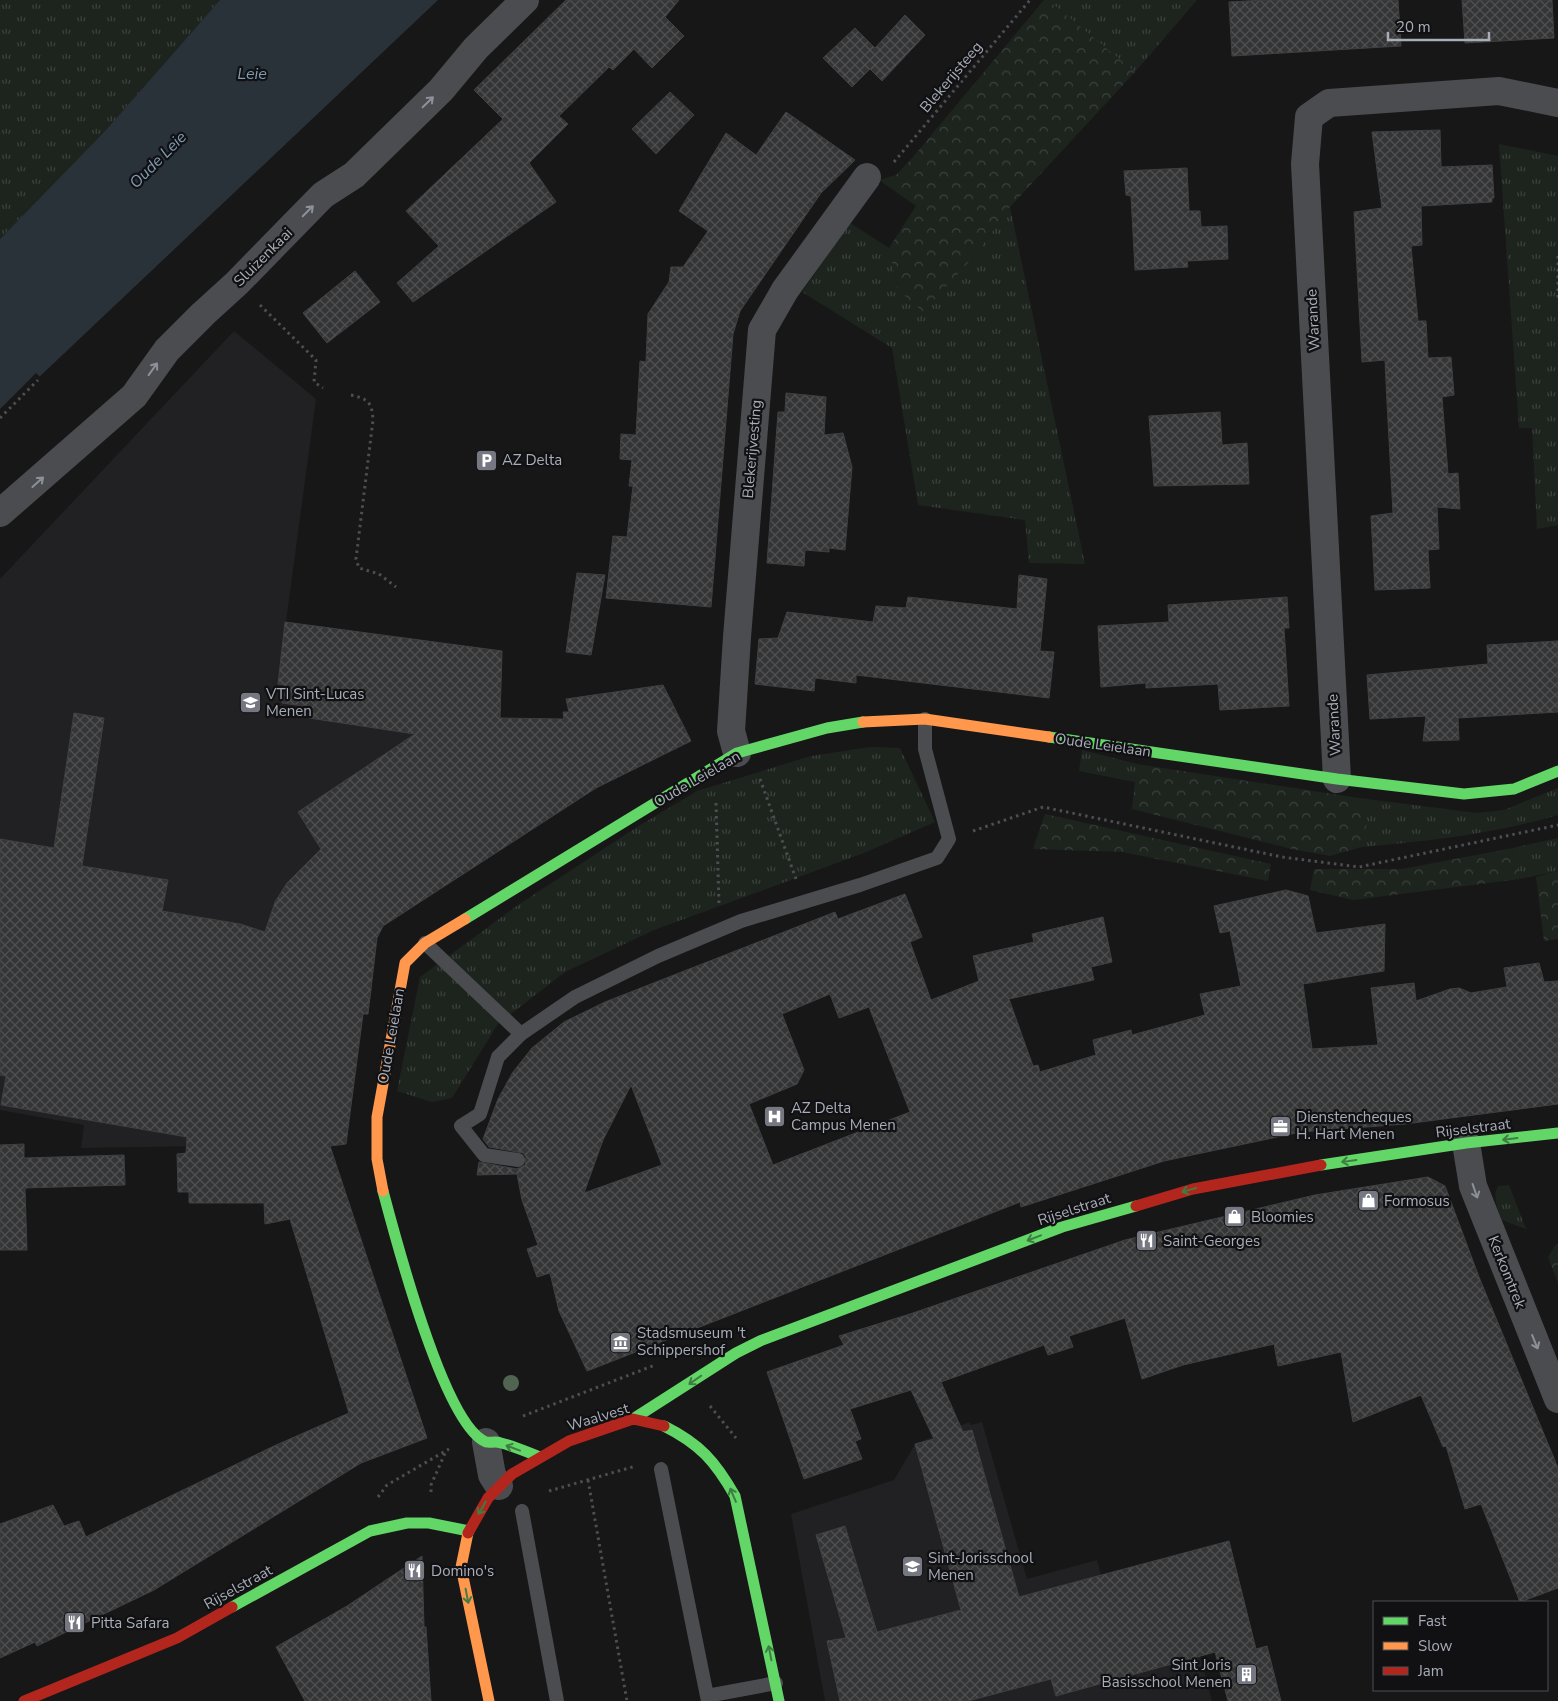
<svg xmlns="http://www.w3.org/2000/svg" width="1558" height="1701" font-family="'Nunito Sans',sans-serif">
  <defs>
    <pattern id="grass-tufts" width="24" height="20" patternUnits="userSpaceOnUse" patternTransform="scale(1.25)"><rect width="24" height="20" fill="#1d241e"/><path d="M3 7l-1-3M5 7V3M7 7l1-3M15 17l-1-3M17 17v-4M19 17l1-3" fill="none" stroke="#3b413d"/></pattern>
    <pattern id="forest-crowns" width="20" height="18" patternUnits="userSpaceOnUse" patternTransform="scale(1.25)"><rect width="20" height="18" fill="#1d241e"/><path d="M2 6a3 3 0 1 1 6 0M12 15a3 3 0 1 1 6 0" fill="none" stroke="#3b413d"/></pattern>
    <pattern id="building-cross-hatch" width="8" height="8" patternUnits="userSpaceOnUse" patternTransform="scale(1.25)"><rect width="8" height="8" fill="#353536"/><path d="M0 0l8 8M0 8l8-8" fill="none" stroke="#4f5051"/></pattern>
  </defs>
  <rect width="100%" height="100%" fill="#171717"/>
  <path fill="#212123" d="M234 331 316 399 286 622 502 651 499 755 381 927 377 938 368 987 372 988 368 1014H363L346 1144 81 1148 84 1125 0 1110V579Z
    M969 1422 971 1425 982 1422 1027 1579 1097 1560 1101 1575 1229 1541 1254 1641 1200 1656 1212 1701H825L791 1514 894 1480 915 1444Z"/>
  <path fill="url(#grass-tufts)" d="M0 0H220L106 130 0 239Z
    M1048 0H1197L1135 72Z
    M1499 144 1558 156V525L1537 529 1532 428H1519Z
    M1010 207 1085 564 1029 563 1025 520 918 505 892 348 802 292 850 223 889 248 898 290 975 255Z
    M870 747 900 748 935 822 864 853 654 930 565 972 498 1024 452 1098 432 1102 397 1091 420 977 518 905 637 827 697 791 811 756Z
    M1082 750 1137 764 1135 782 1079 771Z
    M1558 788V815C1494 834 1428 841 1362 847L1366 822 1359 798 1477 813 1504 810Z
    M1558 838V871L1520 879 1513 848Z
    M1509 1185 1526 1229 1502 1220C1498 1209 1492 1198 1498 1186Z"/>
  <path fill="url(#forest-crowns)" d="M1044 0H1048L1135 72 1010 207 975 255 923 312 898 290 889 248 916 206 879 180 896 175 913 157Z
    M1137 764 1359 798 1367 822 1362 847 1330 856 1292 849 1132 809Z
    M1045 814 1271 864 1268 881 1122 852 1033 849Z
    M1513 848 1520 879 1353 900 1310 890 1314 869H1402Z
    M1558 871V939L1544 941 1536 877Z
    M1556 1244H1558V1283L1548 1257Z"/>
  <path fill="#2a3239" d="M220 0H438L0 414V239L106 130Z"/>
  <path fill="#171717" d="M36 373 41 378 0 416V409Z"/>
  <path fill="url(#building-cross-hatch)" stroke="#3f4043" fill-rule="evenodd" d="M566 0H679L665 17 684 36 652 68 634 49 613 70 609 67 559 116 568 124 529 163 556 202 413 302 397 283 439 246 406 211 503 119 474 90Z
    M1264 0H1398L1401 46 1232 56 1229 2Z
    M1462 0H1552L1554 38 1465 43Z
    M905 15 925 35 882 81 870 69 852 87 823 58 855 28 875 48Z
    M670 92 694 115 656 154 632 129Z
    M786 112 855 160 821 193 740 311 733 334 711 607 606 598 613 536 627 537 633 486H629L632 460 620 459 621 434 636 435 640 361 646 362 648 314 669 282 671 267H683L708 231 679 211 726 133 756 155Z
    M1440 130 1441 167 1492 165 1494 198H1492V202L1421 206 1422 245 1411 246 1418 321H1426L1428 358 1451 357 1454 395 1442 397 1448 474 1458 473 1460 509 1437 507 1439 549 1428 550 1430 588 1375 590 1371 516 1393 513 1387 403 1385 360 1362 362 1354 212 1382 208 1372 132Z
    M1187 168 1189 211H1200L1201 227 1227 226 1228 259 1187 261 1188 267 1135 270 1131 196 1126 195 1124 171Z
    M355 271 380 302 327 343 303 313Z
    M786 393 826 397 824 435 843 433 852 467 845 550 829 548V552L805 550 804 566 767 563 778 412H785Z
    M1220 412 1222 445 1247 443 1249 484 1154 486 1149 416Z
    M577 573 605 575 591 655 566 652Z
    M1019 575 1047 579 1040 651 1054 652 1049 698 856 675V683L815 678 814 691 755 684 759 639 778 638 787 612 873 622 876 606 906 608 908 597 1017 609Z
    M1287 597 1289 628H1284L1289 706 1220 710 1218 684 1146 688V683L1101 687 1098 626 1169 622 1168 605Z
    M285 622 502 651 500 718 564 719 563 712H569L566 699 663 685 691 741 596 788 383 926 377 938 368 1014H363L346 1144 330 1146 427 1438 361 1463 154 1590 37 1646 35 1642 0 1658V1524L53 1505 64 1526 79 1521 86 1537 274 1446 349 1413 290 1219 265 1224 264 1203H189V1192H178L177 1154 186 1153 187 1137 1 1105 6 1076 0 1075V839L54 848 74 713 104 718 82 866 168 880 162 911 240 924 265 932 275 902 287 883 321 849 298 812 415 734 309 718 311 707 282 703 284 685 278 684Z
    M1558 641V712L1458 718 1459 740 1423 741 1426 716 1370 719 1367 675 1488 664 1487 645Z
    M1286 890 1308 896 1316 933 1385 924 1384 971 1303 984 1312 1049 1378 1045 1371 988 1414 983 1416 1001 1450 989 1459 988 1471 993 1507 987 1504 968 1539 963 1544 982 1558 981V1104L1405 1124 1301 1132 1164 1161 1021 1207 1020 1202 587 1371 559 1311 550 1273 537 1277 527 1249 538 1245 522 1200 517 1174 477 1175 479 1162 517 1169 525 1165 526 1157 523 1153 489 1147 483 1139 498 1099 513 1072 532 1048 564 1022 605 1002 835 912 838 919 905 894 922 937 910 942 931 1000 979 981 973 956 1034 942 1032 934 1103 917 1112 962 1091 967 1094 980 1009 999 1033 1066 1038 1065 1040 1072 1096 1055 1093 1040 1131 1030 1132 1035 1205 1015 1200 994 1241 986 1230 931 1220 933 1214 906ZM830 994 839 1018 869 1007 910 1112 773 1165 749 1104 797 1084 804 1070 782 1014ZM631 1085 662 1165 584 1193 603 1140Z
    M24 1144V1158L124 1155 125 1185 25 1188 27 1250H0V1145Z
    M1428 1177 1445 1186 1479 1277 1558 1468V1588L1520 1602 1481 1504 1465 1509 1446 1446 1443 1447 1421 1395 1353 1422 1341 1352 1278 1366 1274 1344 1183 1365 1142 1379 1125 1318 1069 1336 1073 1347 1048 1355 1044 1345 941 1382 963 1432 972 1430 1019 1597 1229 1541 1256 1649 1267 1646 1281 1701H1228L1215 1652 1056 1696 1051 1679 968 1701H840L827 1641 846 1638 816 1535 845 1526 877 1632 961 1610 915 1444 934 1439 911 1390 850 1409 861 1439 855 1441 862 1459 804 1479 767 1372 844 1345 839 1336 910 1314 1125 1240 1315 1195Z
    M422 1556 424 1627H426L431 1701H305L276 1647 347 1606Z"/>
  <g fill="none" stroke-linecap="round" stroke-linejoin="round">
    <path stroke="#4d4e52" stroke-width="3" stroke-dasharray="2.5 4" stroke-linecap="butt" d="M894 162 1030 0
      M1558 256V298
      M260 305 316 360 314 382 323 388
      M351 395C368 399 372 402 373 420L356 559 359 568 379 574 396 587
      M0 418 38 380
      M760 779 796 879
      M716 803 719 904
      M973 831 1043 807 1282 857 1359 867 1558 825
      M710 1406 736 1438
      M523 1416 655 1365
      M588 1480 627 1701
      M549 1491 636 1466
      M431 1492V1485L446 1451
      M378 1497 387 1485 449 1449"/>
    <path stroke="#4b4c50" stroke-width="14" d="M425 943 521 1034
      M518 1160 484 1155 461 1126 480 1114 498 1057 521 1034 575 997 658 956 741 921 860 885 937 858 949 839 925 749V719
      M661 1469 708 1701
      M522 1511 557 1701
      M707 1696 776 1683"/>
    <path stroke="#4b4c50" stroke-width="28" d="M0 513 134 396 167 350 203 314 237 283 323 195 354 175 441 90 476 48 525 0
      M737 753 731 731 737 637 762 330 785 290 867 177
      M1337 779 1305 164 1309 117 1329 103 1499 91 1558 103
      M1466 1143 1473 1186 1558 1399
      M486 1442 492 1475 499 1486"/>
    <path stroke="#63d668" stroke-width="11" d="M1049 737 1337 779 1464 794 1514 789 1558 771
      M465 919 737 753 827 728 863 722
      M1321 1165 1466 1143 1558 1133
      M383 1191C395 1236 444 1425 486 1442 490 1443 496 1441 501 1443 514 1446 527 1452 540 1457
      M633 1419 736 1353 760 1341 1062 1227 1136 1206
      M664 1426C700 1444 715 1461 735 1496L779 1701
      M232 1607 370 1531 407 1523H429L469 1531"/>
    <path stroke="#ff974d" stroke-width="11" d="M863 722 925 719 1049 737
      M383 1191 377 1159V1117L405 963 425 943 465 919
      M468 1533 461 1567 489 1701"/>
    <path stroke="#b3261e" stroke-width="11" d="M1136 1206 1193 1189 1321 1165
      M468 1533 488 1498 512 1474 569 1441 633 1419 664 1426
      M24 1701 177 1638 232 1607"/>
  </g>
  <circle fill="#506451" cx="511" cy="1383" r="8"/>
  <defs><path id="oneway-shaft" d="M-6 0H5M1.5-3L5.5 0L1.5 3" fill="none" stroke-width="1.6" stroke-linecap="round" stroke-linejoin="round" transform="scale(1.25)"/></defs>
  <g stroke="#8c9099">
    <use href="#oneway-shaft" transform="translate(428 102) rotate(-44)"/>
    <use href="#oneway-shaft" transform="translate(308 211) rotate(-45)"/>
    <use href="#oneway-shaft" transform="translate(153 369) rotate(-54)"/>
    <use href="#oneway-shaft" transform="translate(38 482) rotate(-42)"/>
    <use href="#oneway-shaft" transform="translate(1475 1191) rotate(71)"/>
    <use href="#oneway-shaft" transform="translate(1535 1342) rotate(68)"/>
  </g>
  <g stroke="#3e7d42">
    <use href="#oneway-shaft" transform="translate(1510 1139) rotate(173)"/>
    <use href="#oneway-shaft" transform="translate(1349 1161) rotate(172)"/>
    <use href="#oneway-shaft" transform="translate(1189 1190) rotate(165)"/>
    <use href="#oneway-shaft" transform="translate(1034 1238) rotate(159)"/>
    <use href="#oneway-shaft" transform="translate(695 1380) rotate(145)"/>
    <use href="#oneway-shaft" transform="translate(513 1448) rotate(-160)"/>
    <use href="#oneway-shaft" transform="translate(733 1495) rotate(-113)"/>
    <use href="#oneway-shaft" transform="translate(482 1508) rotate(120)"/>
    <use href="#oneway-shaft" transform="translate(467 1596) rotate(79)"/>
    <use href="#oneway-shaft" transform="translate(770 1653) rotate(-101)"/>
  </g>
  <defs>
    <symbol id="parking-square" viewBox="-11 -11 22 22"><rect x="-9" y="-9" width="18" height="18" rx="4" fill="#757880" stroke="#111113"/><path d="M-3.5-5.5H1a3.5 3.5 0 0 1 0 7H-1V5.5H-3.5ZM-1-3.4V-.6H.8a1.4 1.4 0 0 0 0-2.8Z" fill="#fff"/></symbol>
    <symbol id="school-square" viewBox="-11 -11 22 22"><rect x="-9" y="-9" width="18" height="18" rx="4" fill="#757880" stroke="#111113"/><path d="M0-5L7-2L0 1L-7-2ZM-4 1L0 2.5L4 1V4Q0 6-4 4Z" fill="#fff"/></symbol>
    <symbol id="hospital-square" viewBox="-11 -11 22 22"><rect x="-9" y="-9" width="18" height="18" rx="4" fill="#757880" stroke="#111113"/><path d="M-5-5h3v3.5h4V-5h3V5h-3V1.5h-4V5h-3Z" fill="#fff"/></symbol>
    <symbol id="office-square" viewBox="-11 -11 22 22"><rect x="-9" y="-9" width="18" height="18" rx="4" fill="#757880" stroke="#111113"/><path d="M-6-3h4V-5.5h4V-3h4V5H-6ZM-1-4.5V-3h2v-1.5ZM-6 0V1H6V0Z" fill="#fff"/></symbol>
    <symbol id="shop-square" viewBox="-11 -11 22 22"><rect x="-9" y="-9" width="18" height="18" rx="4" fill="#757880" stroke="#111113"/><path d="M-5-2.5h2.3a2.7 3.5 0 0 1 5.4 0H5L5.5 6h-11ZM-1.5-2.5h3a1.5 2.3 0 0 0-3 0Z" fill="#fff"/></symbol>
    <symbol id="restaurant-square" viewBox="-11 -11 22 22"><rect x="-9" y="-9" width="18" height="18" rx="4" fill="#757880" stroke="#111113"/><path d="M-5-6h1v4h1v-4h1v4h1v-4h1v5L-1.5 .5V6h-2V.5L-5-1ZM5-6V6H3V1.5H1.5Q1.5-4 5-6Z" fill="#fff"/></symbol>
    <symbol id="museum-square" viewBox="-11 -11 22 22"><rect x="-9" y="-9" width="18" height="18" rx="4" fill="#757880" stroke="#111113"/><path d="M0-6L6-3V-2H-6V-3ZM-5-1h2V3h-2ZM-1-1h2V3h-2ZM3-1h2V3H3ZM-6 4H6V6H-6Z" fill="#fff"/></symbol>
    <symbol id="building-square" viewBox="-11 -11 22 22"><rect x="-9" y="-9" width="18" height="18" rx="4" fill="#757880" stroke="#111113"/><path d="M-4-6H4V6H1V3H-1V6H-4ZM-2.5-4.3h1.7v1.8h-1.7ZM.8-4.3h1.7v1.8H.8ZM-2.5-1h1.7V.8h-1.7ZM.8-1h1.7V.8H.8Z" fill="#fff"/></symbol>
  </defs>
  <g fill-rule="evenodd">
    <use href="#parking-square" x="474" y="448" width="25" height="25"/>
    <use href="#school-square" x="238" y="690" width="25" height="25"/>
    <use href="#hospital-square" x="762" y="1104" width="25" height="25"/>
    <use href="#office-square" x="1268" y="1114" width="25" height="25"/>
    <use href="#shop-square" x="1356" y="1188" width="25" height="25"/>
    <use href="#shop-square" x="1222" y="1204" width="25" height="25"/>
    <use href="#restaurant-square" x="1134" y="1228" width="25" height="25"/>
    <use href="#museum-square" x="608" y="1330" width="25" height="25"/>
    <use href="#school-square" x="900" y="1554" width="25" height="25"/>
    <use href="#restaurant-square" x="402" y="1558" width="25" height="25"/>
    <use href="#restaurant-square" x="62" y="1610" width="25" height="25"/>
    <use href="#building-square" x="1234" y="1662" width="25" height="25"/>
  </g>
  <g text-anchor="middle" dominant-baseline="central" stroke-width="4.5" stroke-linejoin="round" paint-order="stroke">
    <g font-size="15" fill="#a8adb8" stroke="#111113">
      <text transform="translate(951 77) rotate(-50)">Blekerijsteeg</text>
      <text transform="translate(263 257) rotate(-45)">Sluizenkaai</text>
      <text transform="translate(1313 320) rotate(-93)">Warande</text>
      <text transform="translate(752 449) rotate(-85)">Blekerijvesting</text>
      <text transform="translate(1334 725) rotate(-93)">Warande</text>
      <text transform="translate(1103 745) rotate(8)">Oude Leielaan</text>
      <text transform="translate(697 779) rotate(-30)">Oude Leielaan</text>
      <text transform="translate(391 1036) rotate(-80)">Oude Leielaan</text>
      <text transform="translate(1473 1128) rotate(-7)">Rijselstraat</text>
      <text transform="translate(1074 1209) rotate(-18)">Rijselstraat</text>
      <text transform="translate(1507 1272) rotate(68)">Kerkomtrek</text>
      <text transform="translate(598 1417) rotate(-17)">Waalvest</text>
      <text transform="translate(238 1587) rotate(-29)">Rijselstraat</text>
    </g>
    <g font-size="15" fill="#a8adb8" stroke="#111113" text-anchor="start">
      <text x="502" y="460">AZ Delta</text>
      <text x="266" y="694">VTI Sint-Lucas<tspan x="266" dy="17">Menen</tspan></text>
      <text x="791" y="1108">AZ Delta<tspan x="791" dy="17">Campus Menen</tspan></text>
      <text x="1296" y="1117">Dienstencheques<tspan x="1296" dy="17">H. Hart Menen</tspan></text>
      <text x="1384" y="1201">Formosus</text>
      <text x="1251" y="1217">Bloomies</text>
      <text x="1163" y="1241">Saint-Georges</text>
      <text x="637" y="1333">Stadsmuseum 't<tspan x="637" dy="17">Schippershof</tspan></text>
      <text x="928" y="1558">Sint-Jorisschool<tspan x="928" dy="17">Menen</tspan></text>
      <text x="431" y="1571">Domino's</text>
      <text x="91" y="1623">Pitta Safara</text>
      <text x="1231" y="1665" text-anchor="end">Sint Joris<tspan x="1231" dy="17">Basisschool Menen</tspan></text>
    </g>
    <g font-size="16" font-style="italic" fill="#7f9bb3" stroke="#111113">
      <text x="252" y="74">Leie</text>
      <text transform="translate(158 160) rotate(-45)">Oude Leie</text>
    </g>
  </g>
  <rect x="1373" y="1601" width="175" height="90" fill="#111113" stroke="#4d4f55"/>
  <rect x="1383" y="1617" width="25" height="8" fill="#63d668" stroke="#4d4f55"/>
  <text x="1418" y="1626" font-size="15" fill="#a8adb8">Fast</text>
  <rect x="1383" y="1642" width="25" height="8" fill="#ff974d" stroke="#4d4f55"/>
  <text x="1418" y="1651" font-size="15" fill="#a8adb8">Slow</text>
  <rect x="1383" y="1667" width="25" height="8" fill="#b3261e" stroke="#4d4f55"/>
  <text x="1418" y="1676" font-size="15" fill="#a8adb8">Jam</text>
  <path d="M1388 32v8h101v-8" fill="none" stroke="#a8adb8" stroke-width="2.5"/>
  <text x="1396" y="32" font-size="15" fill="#a8adb8" stroke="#111113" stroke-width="4" paint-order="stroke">20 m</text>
</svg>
